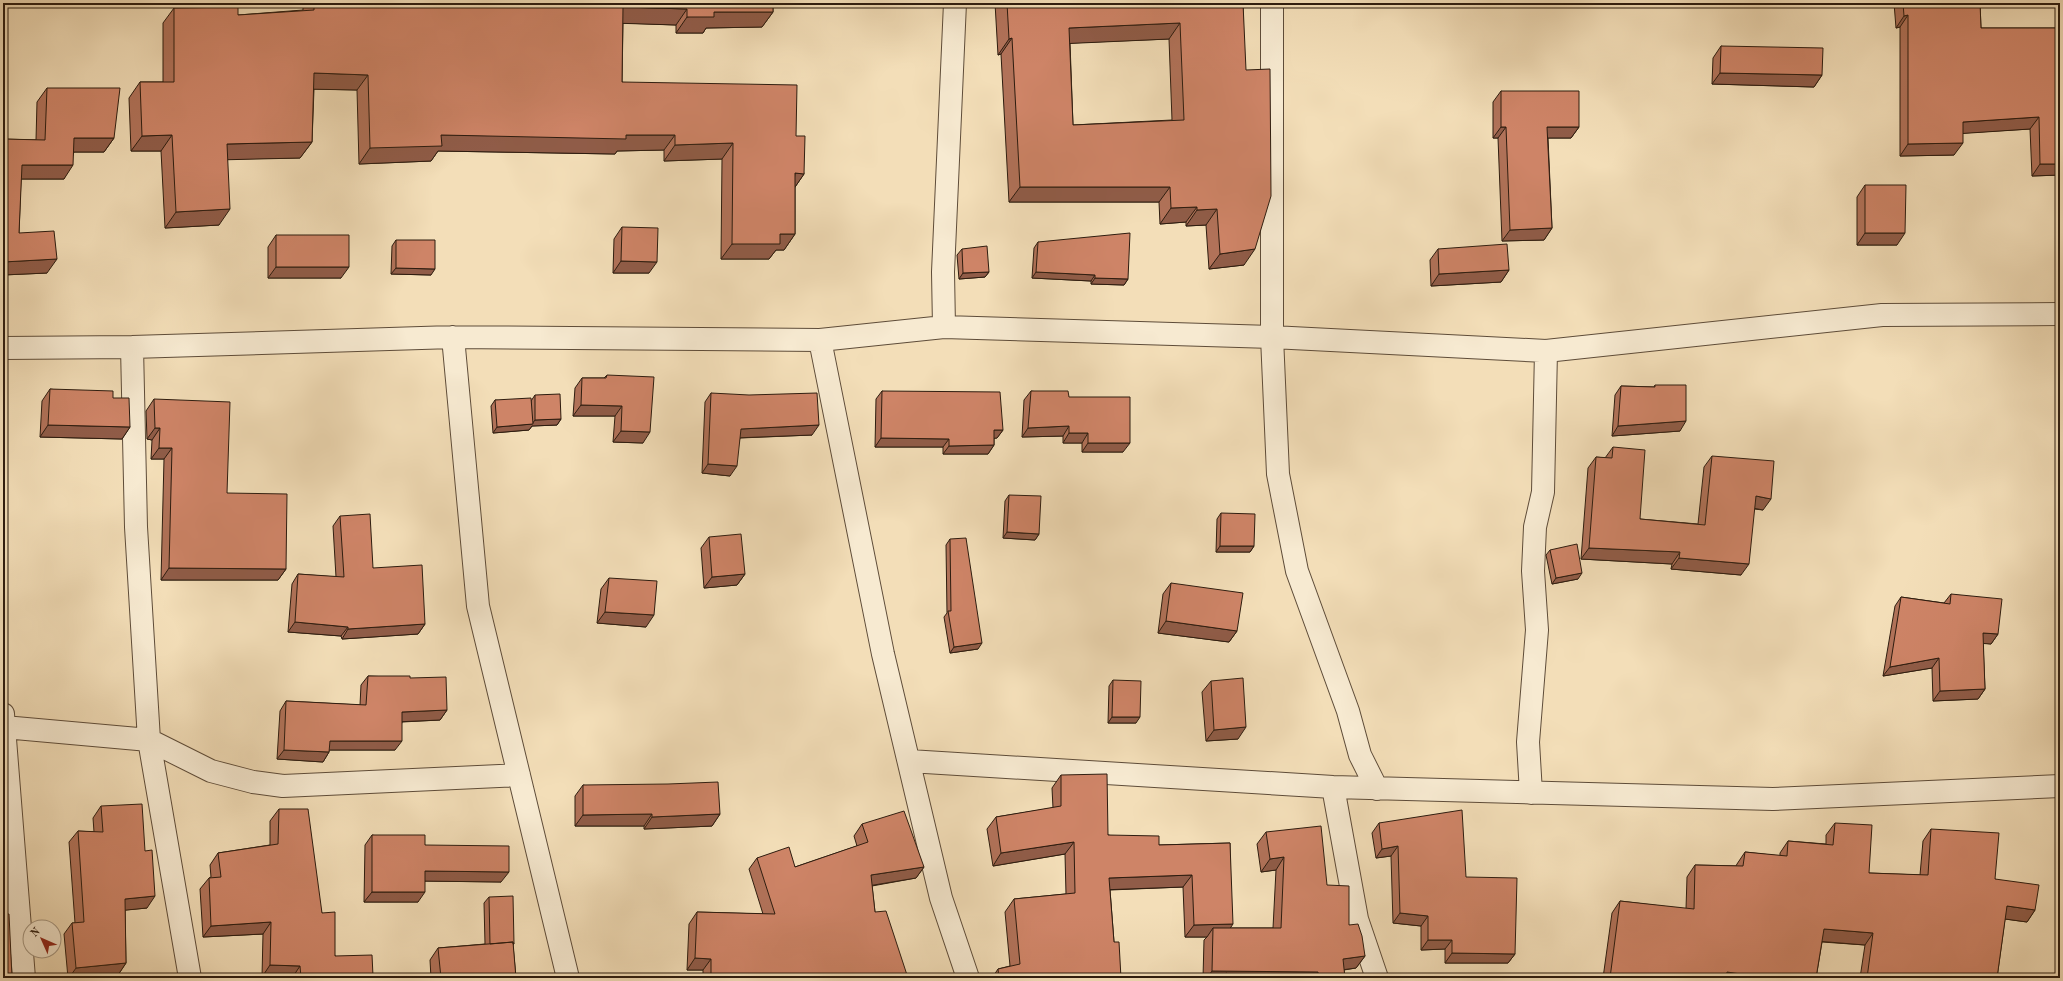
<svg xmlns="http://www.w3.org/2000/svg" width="2063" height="981" font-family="'Old Standard TT',serif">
  <rect width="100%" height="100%" fill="#f3deb8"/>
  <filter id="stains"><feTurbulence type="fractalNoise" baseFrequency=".005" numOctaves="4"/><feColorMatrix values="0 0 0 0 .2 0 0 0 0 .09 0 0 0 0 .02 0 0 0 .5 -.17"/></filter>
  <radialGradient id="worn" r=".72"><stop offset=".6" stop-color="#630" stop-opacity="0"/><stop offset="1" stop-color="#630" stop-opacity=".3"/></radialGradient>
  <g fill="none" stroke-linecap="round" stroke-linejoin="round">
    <defs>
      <path id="minor" d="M1272 3V337L1278 474 1297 571 1348 711 1360 755 1377 789
        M944 327 943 272 955 3
        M453 337 478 606 568 978
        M820 340 883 654 941 898 968 978
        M132 347 136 527 149 740 190 978
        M3 348 132 347 453 337 820 340 944 327 1272 337 1546 351 1882 315 2060 314
        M3 714 24 978
        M4 727 149 740 211 771 253 782 283 786 519 775
        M909 761 1333 787 1773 799 2060 786
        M1333 787 1357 919 1377 978
        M1531 793 1528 742 1537 630 1533 571 1535 527 1543 492 1546 351"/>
    </defs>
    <use href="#minor" stroke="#5e4c39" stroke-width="24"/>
    <use href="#minor" stroke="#f7ead1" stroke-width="22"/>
  </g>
  <path fill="#b17259" stroke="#2d1c0f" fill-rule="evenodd" d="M303 3H773V12L762 27 706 28 703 33H676V25L623 23 622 82 796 136 804 174 795 187V234L784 250H776L769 259H721L722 159 664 161V150L617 151 615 154 438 151 431 161 359 164 357 90 314 89 312 142 300 158 227 159 219 225 165 228 161 151H131L129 98 140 82H163V23L174 8 238 15 303 10Z
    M995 3H1243L1244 265 1209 269 1206 225 1186 226V222L1160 224 1159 202H1009L1001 54 998 55ZM1169 39 1172 120 1073 125 1070 43Z
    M1894 3H1980L1981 28H2060V175L2032 176 2030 129 1963 133 1954 155 1900 156V27L1896 28Z
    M1721 46 1822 75 1814 87 1712 84 1713 58Z
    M47 88 114 138 104 152H74L64 179H21L19 233 47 273 3 275V139L36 140 37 102Z
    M1501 91 1579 127 1571 138H1548L1552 228 1544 240 1502 241 1498 138H1493V102Z
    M1865 185 1897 245H1857V197Z
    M622 227 649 273H613L614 239Z
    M276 235 341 278H268V247Z
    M396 240 431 275 391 274 392 246Z
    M1038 242 1128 279 1124 285 1091 284V281L1032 278 1034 248Z
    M962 249 989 272 985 277 959 279 957 255Z
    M1438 249 1509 270 1501 282 1431 286 1430 260Z
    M607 375 643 443 613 442 615 416H573L575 388 582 378H604Z
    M1655 385 1680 431 1612 436 1615 395 1621 386 1654 387Z
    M50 389 113 398 130 427 122 439 40 437 42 401Z
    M882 391 1003 430 997 438H994V445L988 454H943V447H875L876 399Z
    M1031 391 1069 397 1123 452H1082V443H1063V436L1022 437 1024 400Z
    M711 393 812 435 740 438 730 476 702 473 705 402Z
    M535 395 561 419 557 425 532 426 529 430 493 433 491 406 495 400 531 405V401Z
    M154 399 227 493 286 569 278 580H161L164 459H151L152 440 147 439 146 411Z
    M1613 447 1640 519 1698 524 1704 467 1712 456 1763 510 1754 509 1741 575 1671 569 1672 564 1581 559 1588 468 1596 457 1605 458Z
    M1009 495 1039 534 1035 540 1003 538 1005 501Z
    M1221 513 1254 546 1250 552H1216L1217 519Z
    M340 516 373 568 425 624 418 634 342 639 341 636 288 632 292 584 298 574 336 577 333 526Z
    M709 537 745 574 737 585 704 588 701 548Z
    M950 539 978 649 950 653 944 617 947 613 946 545Z
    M1550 550 1578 579 1552 584 1546 555Z
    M609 578 646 627 597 623 601 589Z
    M1171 583 1237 631 1229 642 1158 633 1163 594Z
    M1951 594 1998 634 1991 644 1983 643 1985 689 1978 699 1933 701 1932 668 1883 676 1895 606 1901 597 1944 603Z
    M368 676 410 678 447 710 440 720 402 722 395 750H329V752L323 762 277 759 280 711 286 701 360 705 361 685Z
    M1113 680 1136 723H1108L1109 686Z
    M1211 681 1238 739 1206 741 1202 692Z
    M1061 775 1108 835 1159 845 1230 843V928H1273L1276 870 1261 872 1257 844 1266 832 1327 885 1349 925 1365 956 1356 968 1344 970 1345 978H1203L1204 940 1207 937H1185L1183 887 1110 890 1114 942 1121 978H992L998 969 1010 966 1005 912 1014 899 1066 894 1065 854 993 866 987 829 996 817 1053 808 1052 788Z
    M583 785 720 814 712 826 644 829V826H575V796Z
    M101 806 147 908 125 910 126 963 118 975 81 978H68L64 934 72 923H75L69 842 78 831 94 832 93 818Z
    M279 809 322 913 335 956 373 976 380 978H292L262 977 263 934 203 937 200 889 209 878 211 877 210 865 218 853 270 845V821Z
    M1379 823 1466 877 1515 954 1508 963H1445V949L1421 950V926L1393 923 1391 856 1376 858 1372 833Z
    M1835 823 1869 873 1920 875 1923 841 1931 829 2035 910 2027 922 2005 919 1997 978H1860L1865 945 1822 942 1816 978H1603L1612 913 1620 901 1686 909 1687 877 1695 865 1736 866 1737 864 1745 852 1780 856V853L1788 841 1826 844V835Z
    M862 824 924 867 916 878 872 886 875 912 908 978H703V970H687L689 924 697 912 763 914 749 869 757 858 795 867 857 846 854 836Z
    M372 835 425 845 501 882 425 881 418 902H364L365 845Z
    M489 897 514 944 513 945 516 978H431L430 960 438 948 485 944 484 903Z"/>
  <path fill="#905c48" stroke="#2d1c0f" d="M623 7 687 9 676 25 612 23Z
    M714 12H773L762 27 706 28 703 33H676L687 17Z
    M1908 15 1900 27 1896 28 1904 16Z
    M1180 23 1169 39 1058 44 1069 28Z
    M1012 38 1001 54 998 55 1009 39Z
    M314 73 368 75 357 90 303 89Z
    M1720 73 1822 75 1814 87 1712 84Z
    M2039 117 2030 129 1955 134 1963 122Z
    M1501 127H1506L1498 138H1493Z
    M1547 127H1579L1571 138H1539Z
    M172 135 161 151H131L142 136Z
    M441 135H675L664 150 617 151 615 154 438 151 431 161 359 164 370 148Z
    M74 138H114L104 152H64Z
    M312 142 300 158 216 160 227 144Z
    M733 143 722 159 664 161 675 145Z
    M1963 143 1954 155 1900 156 1908 144Z
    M2040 164H2060V175L2032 176Z
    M22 165H73L64 179H12Z
    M795 173 804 174 793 190Z
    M1020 187H1170L1159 202H1009Z
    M1197 207 1186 222 1160 224 1171 208Z
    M230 209 219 225 165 228 176 212Z
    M1217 209 1206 225 1186 226 1197 210Z
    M1552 228 1544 240 1502 241 1510 230Z
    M1865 233H1905L1897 245H1857Z
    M780 234H795L784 250H776L769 259H721L732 244Z
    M1255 249 1244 265 1209 269 1220 254Z
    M57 259 47 273 3 275V262Z
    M621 261 657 262 649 273H613Z
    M276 267H349L341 278H268Z
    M396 268 435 269 431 275 391 274Z
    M1509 270 1501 282 1431 286 1439 274Z
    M989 272 985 277 959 279 963 273Z
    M1036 272 1095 275 1091 281 1032 278Z
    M1095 278 1128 279 1124 285 1091 284Z
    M581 405 622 406 615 416H573Z
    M561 419 557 425 532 426 529 430 493 433 497 427 532 424 535 420Z
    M1686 421 1680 431 1612 436 1618 426Z
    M48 425 130 427 122 439 40 437Z
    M819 425 812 435 734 438 741 429Z
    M1069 426 1063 436 1022 437 1028 428Z
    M155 428H160L152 440 147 439Z
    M994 430H1003L997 438 988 439Z
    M621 431 650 432 643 443 613 442Z
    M1069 433H1088L1082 443H1063Z
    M881 438 949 439 943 447H875Z
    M1088 443H1130L1123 452H1082Z
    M994 445 988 454H943L949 446Z
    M159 448H172L164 459H151Z
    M708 464 737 466 730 476 702 473Z
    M1756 496 1771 499 1763 510 1748 507Z
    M1007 532 1039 534 1035 540 1003 538Z
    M1220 546H1254L1250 552H1216Z
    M1589 548 1680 552 1672 564 1581 559Z
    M1679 558 1749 564 1741 575 1671 569Z
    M169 568 286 569 278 580H161Z
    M1582 573 1578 579 1552 584 1556 578Z
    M745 574 737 585 704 588 712 577Z
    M605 612 654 615 646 627 597 623Z
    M1166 621 1237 631 1229 642 1158 633Z
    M295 622 348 627 341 636 288 632Z
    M425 624 418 634 342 639 348 629Z
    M1983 633 1998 634 1991 644 1976 643Z
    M982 643 978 649 950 653 954 647Z
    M1939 658 1932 668 1883 676 1890 667Z
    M1985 689 1978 699 1933 701 1940 691Z
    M447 710 440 720 395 722 402 712Z
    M1112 717H1140L1136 723H1108Z
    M1246 727 1238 739 1206 741 1214 730Z
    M330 741H402L395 750H323Z
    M284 750 329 752 323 762 277 759Z
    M652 814 644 826H575L583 815Z
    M720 814 712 826 644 829 652 817Z
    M1074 842 1065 854 993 866 1001 853Z
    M1398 846 1391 856 1376 858 1382 849Z
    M1284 857 1276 870 1261 872 1270 859Z
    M924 867 916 878 862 887 871 875Z
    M425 871 509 872 501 882 418 881Z
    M1192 875 1183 887 1100 890 1109 878Z
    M372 892H425L418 902H364Z
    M155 896 147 908 117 911 125 899Z
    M2007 906 2035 910 2027 922 1998 918Z
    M1400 913 1428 916 1421 926 1393 923Z
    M271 922 263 934 203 937 211 926Z
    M1233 924 1225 936 1213 928 1207 937H1185L1194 925Z
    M1824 929 1873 933 1865 945 1816 941Z
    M1428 940H1452L1445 949 1421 950Z
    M1452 953 1515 954 1508 963H1445Z
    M1365 956 1356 968 1334 971 1343 959Z
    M695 958 711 959 703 970H687Z
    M126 963 118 975 81 978H69L76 968Z
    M270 965 300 966 292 978 262 977Z
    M1212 971 1318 972 1314 978H1207Z
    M1727 972 1768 978H1723Z"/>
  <path fill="#ce8467" stroke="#2d1c0f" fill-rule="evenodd" d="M314 3H773V12H714V17H687V9L623 7 622 82 797 85 796 136H805L804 174 795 173V234H780V244H732L733 143 675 145V135H626V139L441 135 442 146 370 148 368 75 314 73 312 142 227 144 230 209 176 212 172 135 142 136 140 82H174V8L238 7V15L314 10Z
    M1007 3H1243L1246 70 1270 69 1271 196 1255 249 1220 254 1217 209 1197 210V207L1171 208 1170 187H1020L1012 38 1009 39ZM1180 23 1184 120 1073 125 1069 28Z
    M1903 3H1980L1981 28H2060V164H2040L2039 117 1963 122V143L1908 144V15L1904 16Z
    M1721 46 1823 48 1822 75 1720 73Z
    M47 88H120L114 138H74L73 165H22L19 233 54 231 57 259 3 262V139L45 140Z
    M1501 91H1579V127H1547L1552 228 1510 230 1506 127H1501Z
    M1865 185H1906L1905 233H1865Z
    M622 227 658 228 657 262 621 261Z
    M1130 233 1128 279 1095 278V275L1036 272 1038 242Z
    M276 235H349V267H276Z
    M396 240H435V269L396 268Z
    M1507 244 1509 270 1439 274 1438 249Z
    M987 246 989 272 963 273 962 249Z
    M607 375 654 377 650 432 621 431 622 406 581 405 582 378H606Z
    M1655 385H1686V421L1618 426 1621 386 1655 387Z
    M50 389 113 391V398H129L130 427 48 425Z
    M882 391 1000 392 1003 430H994V445L949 446V439L881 438Z
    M1031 391H1068L1069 397H1130V443H1088V433H1069V426L1028 428Z
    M711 393 749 395 817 393 819 425 741 429 737 466 708 464Z
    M560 394 561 419 535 420V395Z
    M531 398 533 424 497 427 495 400Z
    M154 399 230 402 227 493 287 494 286 569 169 568 172 448H159L160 428H155Z
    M1613 447 1645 450 1640 519 1705 525 1712 456 1774 461 1771 499 1756 496 1749 564 1679 558 1680 552 1589 548 1596 457 1612 458Z
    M1009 495 1041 496 1039 534 1007 532Z
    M1221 513 1255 514 1254 546H1220Z
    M370 514 373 568 422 565 425 624 348 629V627L295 622 298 574 344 577 340 516Z
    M741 534 745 574 712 577 709 537Z
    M966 538 982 643 954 647 948 611H951L950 539Z
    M1577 544 1582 573 1556 578 1550 550Z
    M609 578 657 581 654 615 605 612Z
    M1171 583 1243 593 1237 631 1166 621Z
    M1951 594 2002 599 1998 634 1983 633 1985 689 1940 691 1939 658 1890 667 1901 597 1950 604Z
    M368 676H410V678L446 677 447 710 402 712V741H330L329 752 284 750 286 701 366 705Z
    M1243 678 1246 727 1214 730 1211 681Z
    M1113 680 1141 681 1140 717H1112Z
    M1107 774 1108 835 1159 836V845L1230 843 1233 924 1194 925 1192 875 1109 878 1114 942H1119L1121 978H999L998 969 1020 964 1014 899 1075 893 1074 842 1001 853 996 817 1061 806V775Z
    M718 782 720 814 652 817V814L583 815V785L668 784Z
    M142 804 145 851 152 850 155 896 125 899 126 963 76 968 72 923 84 922 78 831 103 832 101 806Z
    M279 809H308L322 913 335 912V956L372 955 373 976H380V978H301L300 966 270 965 271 922 211 926 209 878 221 877 218 853 278 844Z
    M1462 810 1466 877 1517 878 1515 954 1452 953V940H1428V916L1400 913 1398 846 1382 849 1379 823Z
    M904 811 924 867 871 875 875 912 886 911 908 978H711V959L695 958 697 912 775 914 757 858 789 847 795 867 868 842 862 824Z
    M1835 823 1872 825 1869 873 1928 875 1931 829 1999 833 1995 879 2039 885 2035 910 2007 906 1997 978H1867L1873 933 1824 929 1816 978H1768L1727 972 1726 978H1610L1620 901 1694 909 1695 865 1743 866 1745 852 1787 856 1788 841 1833 845Z
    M1321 826 1327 885 1349 886V925L1358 924 1362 936 1365 956 1343 959 1345 978H1319L1318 972 1212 971 1213 928H1281L1284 857 1270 859 1266 832Z
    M372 835H425V845L509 846V872L425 871V892H372Z
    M513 896 514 944H513V942L490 944 489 897Z
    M3 914H9L12 978H3Z
    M513 942 516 978H441L438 948Z
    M1227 973 1229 978H1209Z
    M954 975V978H934Z"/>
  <rect width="2063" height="981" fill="none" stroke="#f3deb8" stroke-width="16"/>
  <rect x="4" y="4" width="2055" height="973" fill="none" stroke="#2d1c0f" stroke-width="2"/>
  <rect x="8" y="8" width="2047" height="965" fill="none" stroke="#2d1c0f"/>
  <g transform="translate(42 939) rotate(315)"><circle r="19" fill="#f7ead1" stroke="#a69883"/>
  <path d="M0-3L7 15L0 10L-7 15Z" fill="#8f2418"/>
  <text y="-6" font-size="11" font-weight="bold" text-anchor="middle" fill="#2d1c0f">N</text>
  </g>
  <rect width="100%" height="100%" filter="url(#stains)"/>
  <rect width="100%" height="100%" fill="url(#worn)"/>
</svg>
